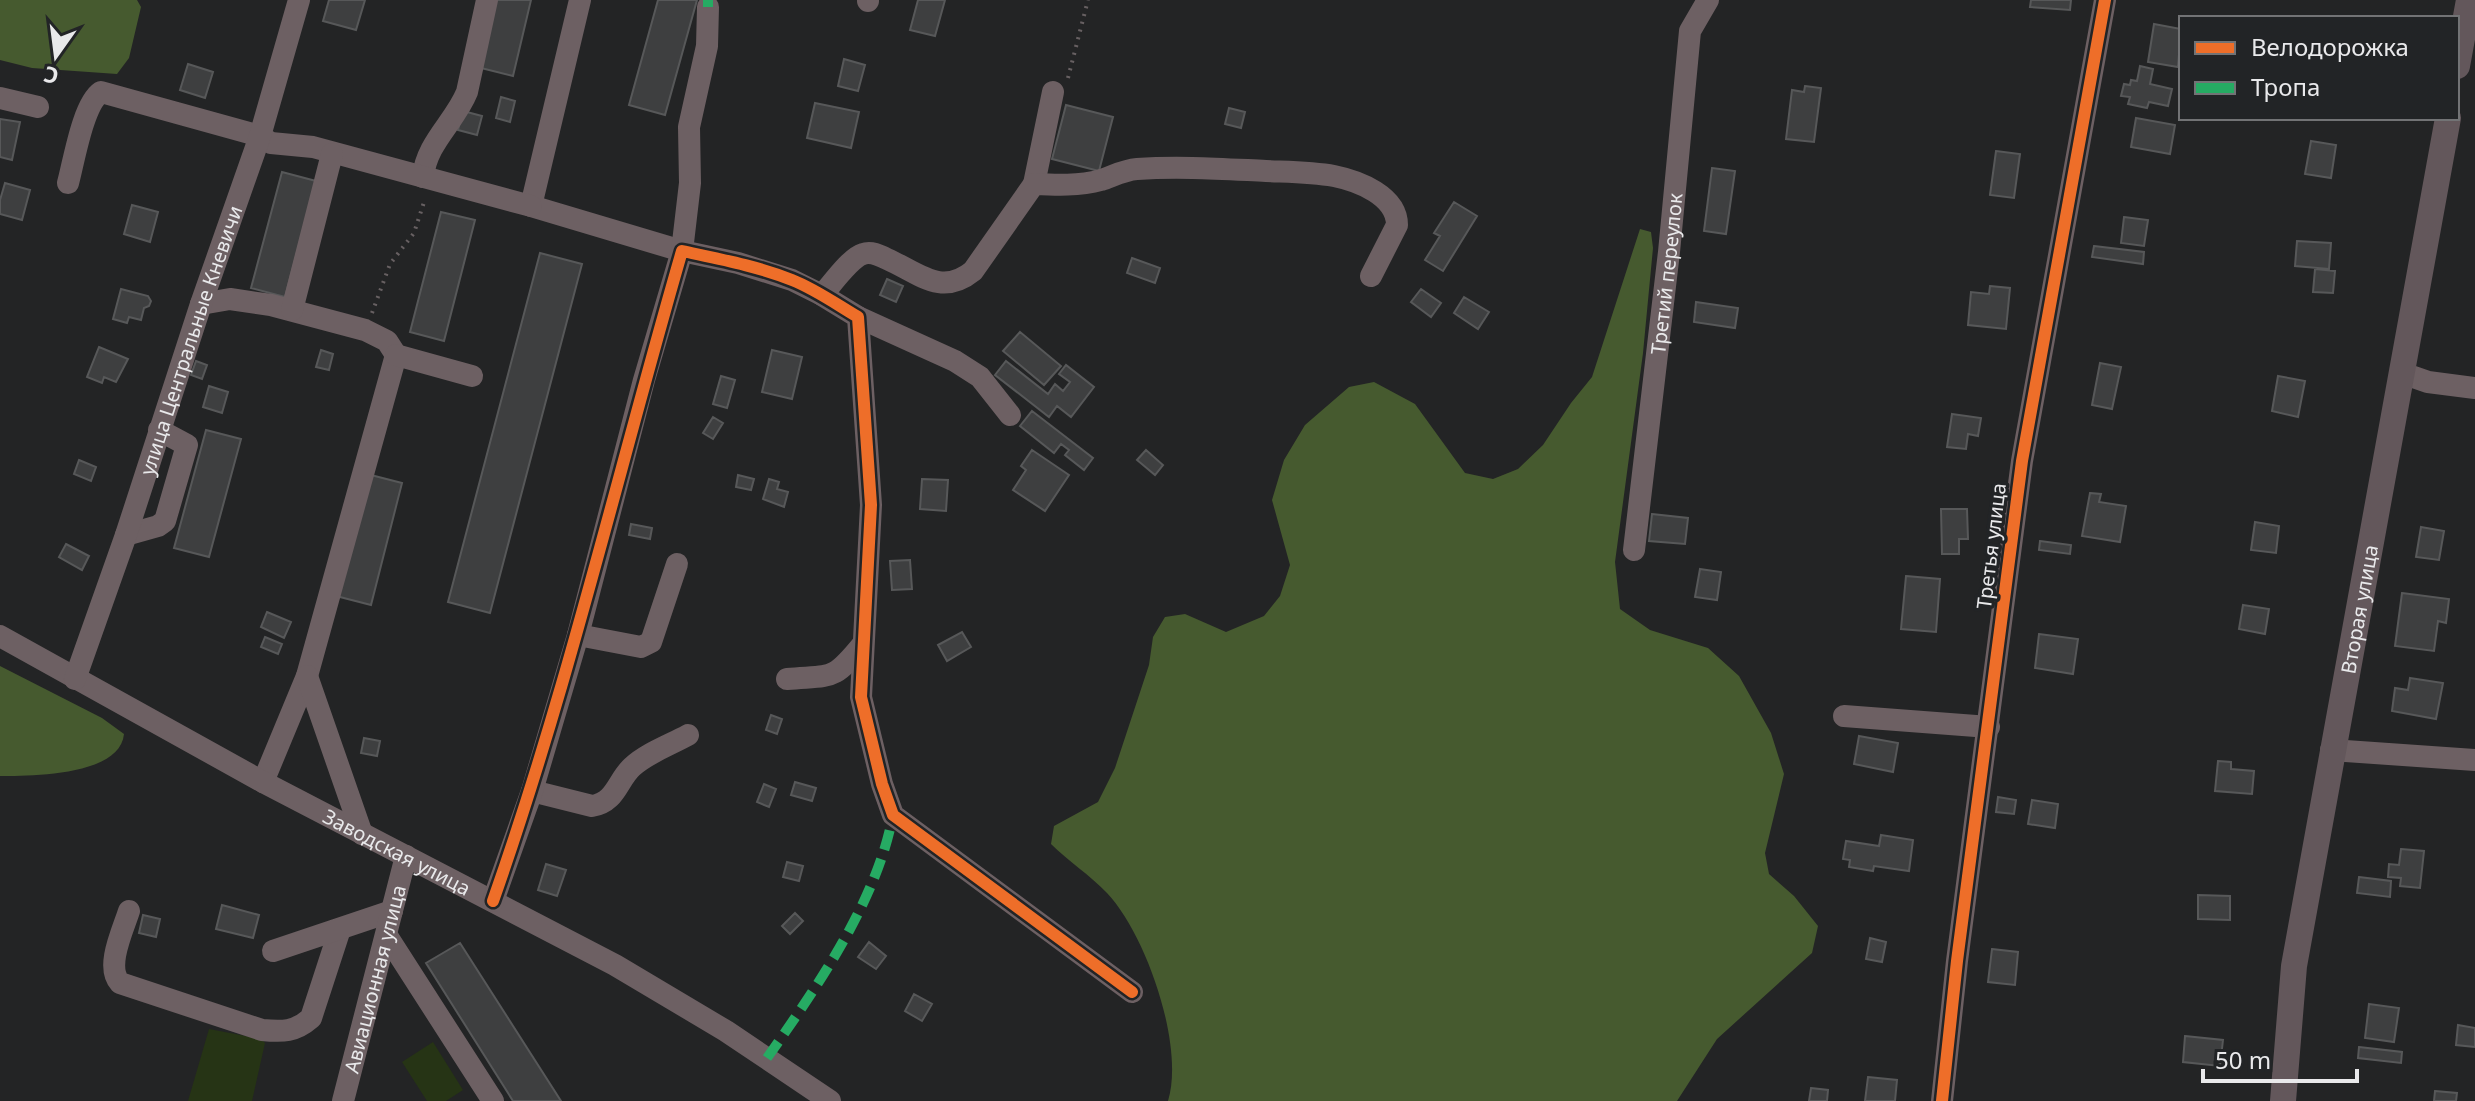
<svg xmlns="http://www.w3.org/2000/svg" width="2475" height="1101" font-family="'Noto Sans',sans-serif">
  <rect width="100%" height="100%" fill="#232425"/>
  <path fill="#263415" d="M209 1029 261 1039 265 1043 252 1101H188Z
    M433 1042 463 1090 446 1101H427L402 1062Z"/>
  <path fill="#465a2f" d="M0 0H137L141 7 129 58 117 74 32 68 0 60Z
    M1640 229 1651 232 1653 248 1643 353 1615 562 1620 609 1650 630 1708 648 1739 676 1771 733 1784 774 1765 853 1769 874 1794 896 1818 926 1812 953 1717 1039 1677 1101H1168C1185 1046 1146 934 1107 893 1090 875 1068 861 1051 844L1054 826 1098 802 1115 768 1149 665 1153 637 1165 617 1185 614 1226 632 1264 616 1280 596 1290 565 1272 500 1284 460 1305 425 1349 387 1374 382 1415 404 1465 473 1493 479 1518 469 1543 445 1571 403 1592 377Z
    M0 666 102 718 124 734C120 776 31 776 0 776Z"/>
  <path fill="#3e3f40" stroke="#575859" stroke-width="2" d="M329 0H365L356 30 323 21Z
    M496 0H531L513 76 481 68Z
    M658 0H697L665 115 629 105Z
    M918 0H945L935 36 910 30Z
    M2031 0H2071L2070 10 2030 7Z
    M2154 24 2181 29 2178 67 2148 62Z
    M844 59 865 65 858 91 838 86Z
    M188 64 213 72 205 98 180 90Z
    M2140 66 2153 69 2150 84 2172 89 2168 106 2149 102 2147 108 2128 104 2130 97 2121 96 2124 84 2130 85 2131 80 2137 81Z
    M1805 86 1821 88 1814 142 1786 139 1792 90 1804 92Z
    M501 97 515 101 510 122 496 118Z
    M815 103 859 112 851 148 807 138Z
    M1066 105 1113 117 1099 171 1052 159Z
    M1229 108 1245 112 1241 128 1225 124Z
    M463 111 482 116 477 135 458 130Z
    M2136 118 2175 125 2170 154 2131 147Z
    M0 119 20 122 12 160 0 157Z
    M2311 141 2336 145 2331 178 2305 174Z
    M1996 151 2020 154 2014 198 1990 195Z
    M1712 168 1735 171 1726 234 1704 231Z
    M282 172 316 181 285 297 251 288Z
    M5 183 30 190 22 220 0 214V200Z
    M1454 202 1477 216 1443 271 1425 260 1440 236 1434 233Z
    M132 205 158 212 150 242 124 234Z
    M441 212 475 220 444 341 410 332Z
    M2124 217 2148 220 2144 246 2121 243Z
    M2297 241 2331 243 2329 269 2295 266Z
    M2094 246 2144 252 2143 264 2092 257Z
    M540 253 582 264 490 613 448 602Z
    M1132 258 1160 268 1155 283 1127 273Z
    M2315 269 2335 271 2333 293 2313 292Z
    M887 279 903 286 896 302 880 295Z
    M1990 286 2010 288 2006 329 1968 325 1971 292 1989 294Z
    M121 289 148 296 151 301 149 306 144 308 141 320 129 317 127 323 113 319Z
    M1421 289 1441 303 1431 317 1411 302Z
    M1464 297 1489 312 1478 329 1454 313Z
    M1696 302 1738 308 1735 328 1694 322Z
    M1020 332 1061 366 1044 385 1003 351Z
    M99 347 128 359 116 382 104 377 102 383 87 377Z
    M321 350 333 354 329 370 316 367Z
    M772 350 802 357 792 399 762 392Z
    M196 361 207 365 202 379 191 375Z
    M1006 361 1048 394 1055 384 1063 391 1070 382 1059 374 1066 365 1094 387 1071 417 1057 406 1049 417 995 375Z
    M2100 363 2121 367 2112 409 2092 405Z
    M721 376 735 380 727 408 713 404Z
    M2278 376 2305 381 2298 417 2272 411Z
    M209 386 228 392 222 413 203 407Z
    M1032 411 1093 458 1084 470 1065 455 1069 450 1061 444 1054 453 1020 426Z
    M1952 414 1981 418 1978 436 1968 434 1966 449 1947 447Z
    M713 417 723 423 713 439 703 433Z
    M206 430 241 439 209 557 174 548Z
    M1032 450 1069 475 1045 511 1013 490 1026 470 1021 466Z
    M1146 450 1163 465 1155 475 1137 460Z
    M79 460 96 467 91 481 74 474Z
    M367 474 402 483 371 605 336 596Z
    M738 475 754 479 751 490 736 487Z
    M769 479 779 482 777 489 788 492 784 507 763 499Z
    M922 479 948 480 946 511 920 509Z
    M2090 493 2101 494 2099 502 2126 506 2120 542 2082 536Z
    M1941 509H1967L1968 539H1959V554H1942Z
    M1652 514 1688 518 1685 544 1649 541Z
    M2255 522 2279 526 2276 553 2251 550Z
    M631 524 652 528 650 539 629 535Z
    M2421 527 2444 531 2439 560 2416 557Z
    M2040 541 2071 545 2070 554 2039 550Z
    M66 544 89 556 82 570 59 557Z
    M910 560 912 589 892 590 890 561Z
    M1700 569 1721 572 1717 600 1695 597Z
    M1906 576 1940 579 1936 632 1901 629Z
    M2402 593 2449 599 2446 623 2438 621 2434 651 2395 646Z
    M2243 605 2269 609 2265 634 2239 629Z
    M267 612 291 622 284 638 261 627Z
    M962 632 971 647 947 661 938 645Z
    M2039 634 2078 639 2073 674 2035 668Z
    M265 637 282 644 278 654 261 647Z
    M2410 678 2443 683 2436 719 2392 711 2395 688 2408 690Z
    M771 715 782 719 777 734 766 730Z
    M1859 736 1898 743 1893 772 1854 764Z
    M364 738 380 741 377 756 361 753Z
    M2218 761 2231 762V769L2254 771 2252 794 2215 791Z
    M795 782 816 788 812 801 791 795Z
    M764 784 776 789 769 807 757 802Z
    M1998 797 2016 800 2014 814 1996 812Z
    M2032 800 2058 804 2055 828 2028 824Z
    M1881 835 1913 840 1909 871 1874 866 1873 871 1849 867 1850 860 1843 859 1846 841 1879 846Z
    M2401 849 2424 851 2420 888 2400 886 2401 878 2388 877 2389 864 2399 865Z
    M787 862 803 866 799 881 783 877Z
    M546 864 566 870 557 896 538 890Z
    M2359 877 2391 881 2390 897 2357 893Z
    M2198 895 2230 896V920L2198 919Z
    M222 905 259 915 253 938 216 929Z
    M795 913 803 921 790 934 782 926Z
    M143 915 160 919 156 937 139 933Z
    M1870 938 1886 942 1882 962 1866 959Z
    M869 942 886 956 876 969 858 957Z
    M460 943 561 1101H513L426 963Z
    M1992 949 2018 952 2015 985 1988 982Z
    M914 994 932 1004 922 1021 905 1011Z
    M2369 1004 2399 1008 2394 1042 2365 1038Z
    M2458 1025 2475 1028V1047L2456 1045Z
    M2185 1036 2223 1040 2220 1066 2183 1062Z
    M2359 1047 2402 1052 2401 1063 2358 1058Z
    M1868 1077 1897 1080 1895 1101H1865Z
    M1811 1088 1828 1090 1827 1101H1809Z
    M2435 1091 2457 1093 2456 1101H2434Z"/>
  <g fill="none" stroke-linecap="round" stroke-linejoin="round">
    <path stroke="#676062" stroke-width="4" stroke-dasharray="2 6" stroke-linecap="butt" d="M1068 78 1088 0
      M372 313 390 264 414 233 425 199"/>
    <g stroke="#6d6063" stroke-width="22">
      <path d="M580 0 531 206 682 251 738 263 792 280 822 295 858 317 871 505 861 697 882 784 893 815 1132 992"/>
      <path d="M868 1V0"/>
      <path d="M0 98 38 107"/>
      <path d="M423 177C426 143 455 122 467 92L487 0"/>
      <path d="M68 183C74 161 83 104 101 92L260 136 271 143 313 147 531 206"/>
      <path d="M1034 184 1053 92"/>
      <path d="M822 295C832 284 850 258 863 254 871 251 879 255 887 259 919 273 941 297 973 271L1034 184C1056 185 1079 186 1101 180 1113 176 1124 170 1137 169 1180 166 1223 169 1266 171 1289 172 1312 172 1334 176 1359 181 1397 196 1397 225L1371 276"/>
      <path d="M201 304 230 299 271 305 365 330 387 341 396 355 307 676 263 782"/>
      <path d="M292 310 332 154"/>
      <path d="M858 317 955 361 980 377 1010 415"/>
      <path d="M396 355 472 376"/>
      <path d="M2402 373 2428 382 2475 388"/>
      <path d="M126 535 158 526 165 521 187 445 159 430"/>
      <path id="s1" d="M1634 550 1669 252 1690 31 1708 0"/>
      <path d="M578 635 641 647 651 642 677 564"/>
      <path id="s2" d="M0 636 263 782 615 965 726 1031 830 1101"/>
      <path d="M307 676 362 834"/>
      <path id="s3" d="M75 679 126 535 201 304 260 136 299 0"/>
      <path d="M787 679C833 675 832 682 863 644"/>
      <path d="M1844 716 1989 727"/>
      <path d="M2331 750 2475 760"/>
      <path d="M532 791 592 806C616 802 617 781 632 767 647 753 670 745 688 735"/>
      <path d="M493 901 532 791 578 635 644 380 682 251 690 183 689 127 707 46 708 7"/>
      <path d="M129 911C123 930 105 967 120 983L262 1030C283 1032 295 1032 311 1018L340 929"/>
      <path d="M387 936 493 1101"/>
      <path d="M273 951 392 911"/>
      <path id="s4" d="M343 1101 406 856"/>
      <path d="M1942 1101 1957 961 2022 461 2105 0"/>
    </g>
    <g stroke="#63575b" stroke-width="26">
      <path d="M2457 66 2469 0"/>
      <path id="s5" d="M2283 1101 2294 966 2448 118"/>
    </g>
    <path stroke="#26ab63" stroke-width="10" stroke-dasharray="20 10" stroke-linecap="butt" d="M708 7V0
      M767 1058C817 987 877 901 893 815"/>
    <defs>
      <path id="cycleway" d="M493 901C568 688 619 468 682 251 719 259 757 266 792 280 815 289 836 304 858 317L871 505 861 697 882 784 893 815 1132 992
        M1942 1101 1957 961 2022 461 2105 0"/>
    </defs>
    <use href="#cycleway" stroke="#222426" stroke-width="17"/>
    <use href="#cycleway" stroke="#ee6e29" stroke-width="12"/>
  </g>
  <g text-anchor="middle" dominant-baseline="central" stroke-width="7" stroke-linejoin="round" paint-order="stroke">
    <g font-size="20" fill="#e9e9eb" stroke="#222426">
      <text stroke="none"><textPath href="#s1" startOffset="278">Третий переулок</textPath></text>
      <text stroke="none"><textPath href="#s3" startOffset="358">улица Центральные Кневичи</textPath></text>
      <text transform="translate(1991 546) rotate(-83)">Третья улица</text>
      <text stroke="none"><textPath href="#s5" startOffset="498">Вторая улица</textPath></text>
      <text stroke="none"><textPath href="#s2" startOffset="452">Заводская улица</textPath></text>
      <text stroke="none"><textPath href="#s4" startOffset="126">Авиационная улица</textPath></text>
    </g>
  </g>
  <rect x="2179" y="16" width="280" height="104" fill="#222426" stroke="#727375" stroke-width="2"/>
  <rect x="2195" y="42" width="40" height="12" fill="#ee6e29" stroke="#727375" stroke-width="2"/>
  <text x="2251" y="56" font-size="24" fill="#e9e9eb">Велодорожка</text>
  <rect x="2195" y="82" width="40" height="12" fill="#26ab63" stroke="#727375" stroke-width="2"/>
  <text x="2251" y="96" font-size="24" fill="#e9e9eb">Тропа</text>
  <g transform="translate(56 56) rotate(194)" stroke="#222426" stroke-width="6" paint-order="stroke">
  <path d="M0-6L14 30L0 20L-14 30Z" fill="#e9e9eb"/>
  <text y="-12" font-size="22" font-weight="bold" text-anchor="middle" fill="#e9e9eb">С</text>
  </g>
  <path d="M2203 1069v12h154v-12" fill="none" stroke="#e9e9eb" stroke-width="4"/>
  <text x="2215" y="1069" font-size="24" fill="#e9e9eb" stroke="#222426" stroke-width="6" paint-order="stroke">50 m</text>
</svg>
